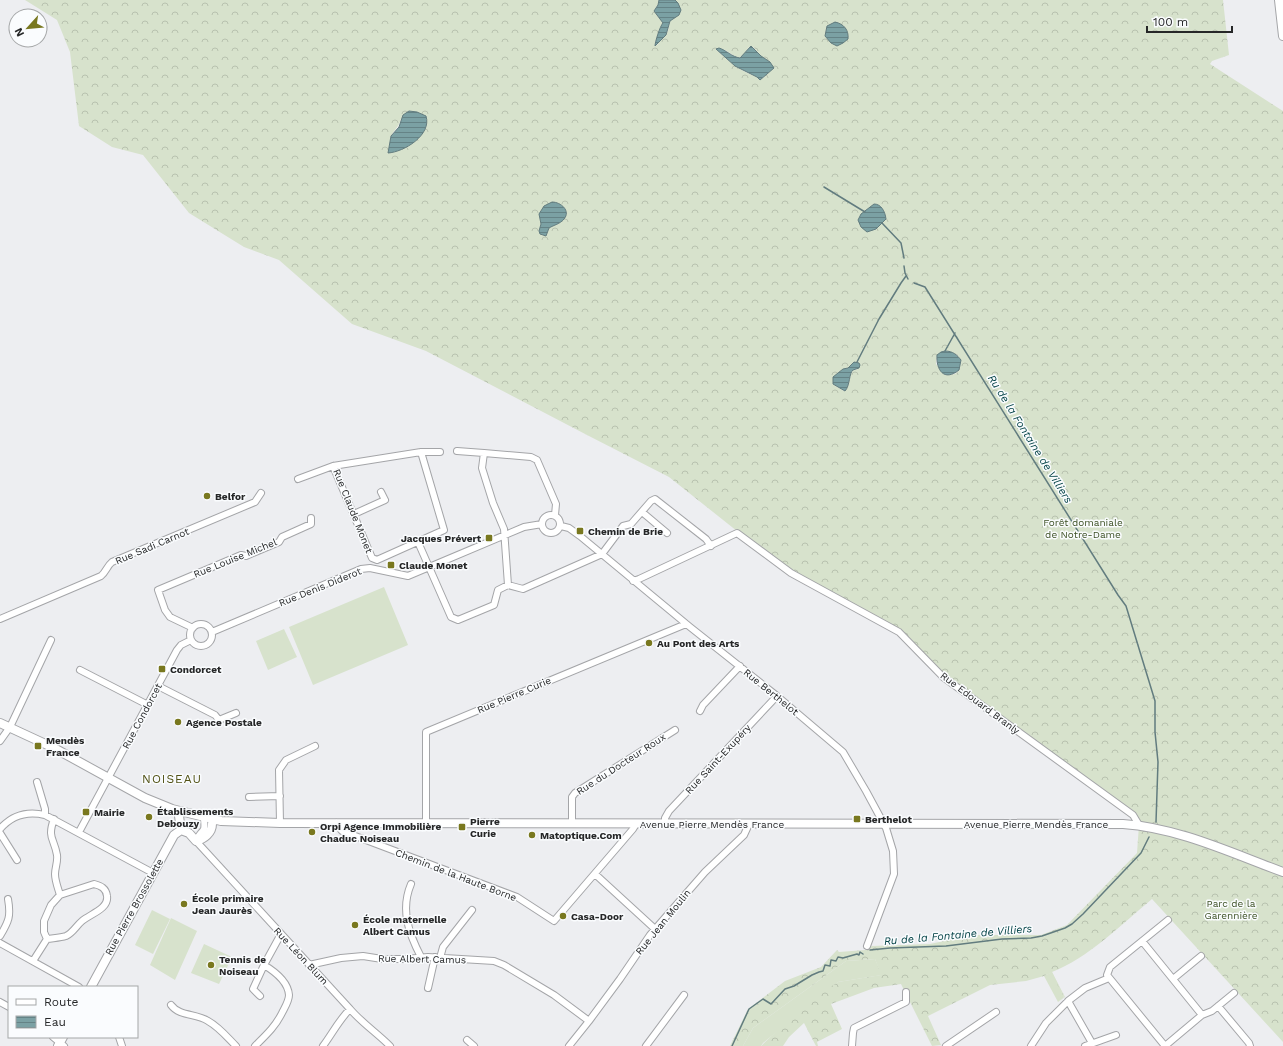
<svg xmlns="http://www.w3.org/2000/svg" width="1283" height="1046" font-family="'Work Sans',sans-serif">
  <defs>
    <pattern id="forest-crowns" width="20" height="18" patternUnits="userSpaceOnUse"><rect width="20" height="18" fill="#d7e2cc"/><path d="M2 6a3 3 0 1 1 6 0M12 15a3 3 0 1 1 6 0" fill="none" stroke="#b8c2af"/></pattern>
    <pattern id="water-rules" width="6" height="5" patternUnits="userSpaceOnUse"><rect width="6" height="5" fill="#7ba1a4"/><path d="M0 2.5h6" fill="none" stroke="#658386"/></pattern>
  </defs>
  <rect width="100%" height="100%" fill="#edeef1"/>
  <path fill="#d7e2cc" d="M384 587 408 645 313 685 289 627Z
    M284 629 297 657 268 670 256 641Z
    M152 910 170 919 153 954 135 945Z
    M171 918 197 931 175 980 150 965Z
    M204 944 232 957 219 984 191 973Z
    M875 959 882 975 838 982 763 1043 761 1046H743L753 1028 846 961Z
    M1052 972 1064 997 1058 1002 1044 976Z"/>
  <path fill="url(#forest-crowns)" fill-rule="evenodd" d="M25 0H659L658 5 654 11 663 23 660 28V33L655 43V45H657L668 31 670 21 680 13 678 3 675 0H1223L1229 55 1212 61 1210 64 1283 111V1042L1152 899C1123 923 1087 959 1052 972L1065 997 1058 1002 1044 976 1026 981 990 985 928 1016 941 1045 932 1046 901 984 874 988 831 1004 842 1029 817 1042 818 1046H816L804 1023 789 1037 783 1046H761L805 1004 838 982 881 975 875 959 846 961 753 1028 743 1046H730L748 1009 785 981 821 967 837 950 839 952 865 950 872 946 930 944 944 941 955 935H1041L1067 925 1137 853 1139 825 1134 815 945 676 901 632 791 574 669 477 587 435 426 351 352 324 279 260 244 247 189 213 143 155 112 147 79 126 70 52 57 20ZM749 47H753L761 56 772 65 769 71 763 78C745 75 729 62 716 49L725 50 738 58 744 55ZM401 119 426 127 417 139 402 149 390 139C392 131 399 128 401 119ZM956 354 961 360 959 370 955 374 946 375 936 364 937 355ZM852 364 857 370H853C848 376 851 385 844 391L833 384 846 368H848ZM1051 973 1064 997 1058 1002 1044 976Z"/>
  <path fill="url(#water-rules)" stroke="#627c7f" d="M659 0H675L678 3 681 10 679 15 670 21 666 35 655 46C655 42 660 26 663 23L654 11 658 5Z
    M835 22C844 24 849 30 848 39L843 43 837 46 831 43 825 36 827 26Z
    M751 46 761 56 770 62 774 68 760 80 757 77 735 66 716 49 719 48C726 50 732 57 740 58Z
    M409 111 417 112 426 116C432 135 404 152 388 153L391 136 399 127 403 115Z
    M552 202C561 202 571 211 564 219 560 224 554 225 549 228L546 236 540 234 539 231 541 224 539 214 544 206Z
    M874 204C881 204 885 211 886 219L876 229 867 232 861 227 858 220 861 214Z
    M945 351C953 351 957 355 961 360L959 370C944 382 936 370 937 355L941 352Z
    M854 362 859 363 860 365 859 368C857 369 855 369 853 370 849 373 850 386 845 391L833 384V377L843 369 848 368Z"/>
  <g fill="none" stroke-linecap="round" stroke-linejoin="round">
    <path stroke="#627c7f" stroke-width="1.5" d="M824 187 865 212
      M882 223 901 243 904 258
      M904 266 905 273 908 279
      M914 283 925 287 1118 595 1126 606 1155 701V732L1158 762 1156 822
      M945 351 955 333
      M857 362 879 319 901 283 906 276
      M870 950 890 948 946 946 1002 939 1031 938 1042 936 1065 928 1072 924 1083 914 1141 853 1149 837
      M732 1046 749 1009 763 999 771 1004 785 989 794 986 812 975 819 972 823 971 825 965 830 966 831 960 836 961 838 957 843 958 857 954 859 955 860 952 863 954"/>
    <defs>
      <path id="street" d="M457 451 484 453
        M421 452 444 530 377 560 372 558 333 466 421 452H440
        M298 479 333 466
        M642 512 667 533
        M354 514 385 500 381 492
        M542 524a9 9 0 1 1 18 0a9 9 0 1 1-18 0Z
        M561 526 569 528 580 536 690 627 777 696 843 752 866 791 886 828 893 851 894 874 867 946
        M418 542 451 617 458 620 494 605 498 590 508 585 523 589 602 554 623 526 631 524 651 501 655 499 706 539 711 546
        M633 581 639 579 737 533 791 573 899 632 943 677 1133 815 1139 825
        M508 585 504 529 493 503 482 468 484 453 531 457 537 460 556 504 555 515
        M0 619 101 576C106 572 107 566 112 562L255 502 261 493
        M190 635a11 11 0 1 1 22 0a11 11 0 1 1-22 0Z
        M193 628 170 617 165 610 158 590 241 555 246 556 279 542 282 537 311 524V518
        M212 632 361 569 370 568 408 576 524 527 542 524
        M80 670 148 705
        M158 686 215 715 219 720 236 713
        M700 711 703 705 740 666
        M0 741 10 727 51 640
        M37 782 45 809V815
        M249 797 280 796
        M204 818C204 821 205 826 204 829 201 834 198 835 196 841L350 1009C362 1023 377 1033 390 1046
        M54 819C47 838 54 838 57 855 58 862 55 868 55 874 55 881 58 888 60 895
        M280 823 279 770 286 760 315 746
        M336 823 342 831 517 897 554 921 633 829 636 824
        M426 823V732L686 624
        M572 824V797L575 793 675 730
        M665 824V818L669 811 777 696
        M0 829C12 815 28 811 45 815L153 873
        M79 832 177 650 181 645 191 640
        M0 833 17 860
        M595 874 655 929
        M94 884C101 886 106 888 107 896 109 909 90 914 82 921 76 926 73 933 66 936 60 938 53 938 47 939L44 932V921L51 905 60 895Z
        M411 884C400 910 409 934 421 957
        M0 936C9 921 11 916 8 899
        M1142 941 1202 1015
        M0 943 79 987
        M440 958 443 947 472 910
        M33 961 47 939
        M309 965 341 958 363 956 382 959H405L428 957 494 961 504 965 554 995 589 1021
        M1173 979 1201 956
        M428 988 435 957
        M260 996 253 989 264 965
        M1068 1001 1092 1043
        M0 1002 9 1007
        M171 1005C180 1017 196 1013 208 1021 219 1027 227 1037 236 1046
        M1218 1006 1249 1043 1250 1046
        M53 1037 64 1046
        M119 1037 122 1046
        M467 1040 474 1046
        M255 1046C266 1035 275 1027 282 1013 285 1007 289 1001 289 995 288 982 274 971 264 965L281 934
        M323 1046C332 1034 339 1020 350 1009
        M569 1046 589 1021 620 979 650 935 705 872 744 835 749 824
        M646 1046 684 995
        M852 1046 853 1033 854 1028 906 1002V992
        M946 1046 996 1012
        M1031 1046 1046 1023 1068 1001 1085 988 1109 978
        M1085 1046 1116 1035
        M1165 1046 1107 975 1110 967 1168 920
        M1165 1046 1202 1015 1212 1011 1234 993"/>
      <path id="secondary" d="M1279 0 1283 36
        M0 723 54 748 145 798 172 809 221 821 280 823 1123 824C1179 828 1231 853 1283 872
        M179 816 181 830
        M181 830 189 833 196 841C204 839 212 833 212 824
        M91 987 174 835 181 830
        M58 1046 63 1037"/>
    </defs>
    <use href="#street" stroke="#a4a5a8" stroke-width="8"/>
    <use href="#secondary" stroke="#a4a5a8" stroke-width="10"/>
    <use href="#street" stroke="#fff" stroke-width="6"/>
    <use href="#secondary" stroke="#fff" stroke-width="8"/>
  </g>
  <g fill="#79781f" stroke="#fafcfe" stroke-width="1.5">
    <circle cx="207" cy="496" r="4"/>
    <rect x="576" y="527" width="8" height="8" rx="2"/>
    <rect x="485" y="534" width="8" height="8" rx="2"/>
    <rect x="387" y="561" width="8" height="8" rx="2"/>
    <circle cx="649" cy="643" r="4"/>
    <rect x="158" y="665" width="8" height="8" rx="2"/>
    <circle cx="178" cy="722" r="4"/>
    <rect x="34" y="742" width="8" height="8" rx="2"/>
    <rect x="82" y="808" width="8" height="8" rx="2"/>
    <circle cx="149" cy="817" r="4"/>
    <rect x="853" y="815" width="8" height="8" rx="2"/>
    <rect x="458" y="823" width="8" height="8" rx="2"/>
    <circle cx="312" cy="832" r="4"/>
    <circle cx="532" cy="835" r="4"/>
    <circle cx="184" cy="904" r="4"/>
    <circle cx="563" cy="916" r="4"/>
    <circle cx="355" cy="925" r="4"/>
    <circle cx="211" cy="965" r="4"/>
  </g>
  <g text-anchor="middle" dominant-baseline="central" stroke-width="3" stroke-linejoin="round" paint-order="stroke">
    <g font-size="10" font-weight="bold" fill="#262728" stroke="#fafcfe" text-anchor="start">
      <text x="215" y="496">Belfor</text>
      <text x="588" y="531">Chemin de Brie</text>
      <text x="481" y="538" text-anchor="end">Jacques Prévert</text>
      <text x="399" y="565">Claude Monet</text>
      <text x="657" y="643">Au Pont des Arts</text>
      <text x="170" y="669">Condorcet</text>
      <text x="186" y="722">Agence Postale</text>
      <text x="46" y="740">Mendès<tspan x="46" dy="12">France</tspan></text>
      <text x="157" y="811">Établissements<tspan x="157" dy="12">Debouzy</tspan></text>
      <text x="94" y="812">Mairie</text>
      <text x="865" y="819">Berthelot</text>
      <text x="470" y="821">Pierre<tspan x="470" dy="12">Curie</tspan></text>
      <text x="320" y="826">Orpi Agence Immobilière<tspan x="320" dy="12">Chaduc Noiseau</tspan></text>
      <text x="540" y="835">Matoptique.Com</text>
      <text x="192" y="898">École primaire<tspan x="192" dy="12">Jean Jaurès</tspan></text>
      <text x="571" y="916">Casa-Door</text>
      <text x="363" y="919">École maternelle<tspan x="363" dy="12">Albert Camus</tspan></text>
      <text x="219" y="959">Tennis de<tspan x="219" dy="12">Noiseau</tspan></text>
    </g>
    <g font-size="10" fill="#262728" stroke="#fafcfe">
      <text transform="translate(353 511) rotate(68)">Rue Claude Monet</text>
      <text transform="translate(152 546) rotate(-23)">Rue Sadi Carnot</text>
      <text transform="translate(235 558) rotate(-22)">Rue Louise Michel</text>
      <text transform="translate(320 587) rotate(-22)">Rue Denis Diderot</text>
      <text transform="translate(771 692) rotate(39)">Rue Berthelot</text>
      <text transform="translate(514 695) rotate(-23)">Rue Pierre Curie</text>
      <text transform="translate(980 703) rotate(37)">Rue Edouard Branly</text>
      <text transform="translate(142 716) rotate(-62)">Rue Condorcet</text>
      <text transform="translate(718 759) rotate(-47)">Rue Saint-Exupéry</text>
      <text transform="translate(621 764) rotate(-33)">Rue du Docteur Roux</text>
      <text x="712" y="824">Avenue Pierre Mendès France</text>
      <text x="1036" y="824">Avenue Pierre Mendès France</text>
      <text transform="translate(456 875) rotate(21)">Chemin de la Haute Borne</text>
      <text transform="translate(134 907) rotate(-61)">Rue Pierre Brossolette</text>
      <text transform="translate(663 922) rotate(-51)">Rue Jean Moulin</text>
      <text transform="translate(301 956) rotate(47)">Rue Léon Blum</text>
      <text transform="translate(422 959) rotate(1)">Rue Albert Camus</text>
    </g>
    <g font-size="10" fill="#3b4f23" stroke="#fafcfe">
      <text x="1083" y="522">Forêt domaniale<tspan x="1083" dy="12">de Notre-Dame</tspan></text>
      <text x="1231" y="903">Parc de la<tspan x="1231" dy="12">Garennière</tspan></text>
    </g>
    <g font-size="11" font-style="italic" fill="#034246" stroke="#fafcfe">
      <text transform="translate(1030 439) rotate(58)">Ru de la Fontaine de Villiers</text>
      <text transform="translate(958 935) rotate(-5)">Ru de la Fontaine de Villiers</text>
    </g>
    <g font-size="12" letter-spacing="1" fill="#525215" stroke="#fafcfe">
      <text x="172" y="779">NOISEAU</text>
    </g>
  </g>
  <rect x="8" y="986" width="130" height="52" fill="#fafcfe" stroke="#a5a7a8"/>
  <rect x="16" y="999" width="20" height="6" fill="#ffffff" stroke="#a5a7a8"/>
  <text x="44" y="1006" font-size="12" fill="#262728">Route</text>
  <rect x="16" y="1016" width="20" height="12" fill="url(#water-rules)" stroke="#a5a7a8"/>
  <text x="44" y="1026" font-size="12" fill="#262728">Eau</text>
  <g transform="translate(28 28) rotate(243)"><circle r="19" fill="#fafcfe" stroke="#a5a7a8"/>
  <path d="M0-3L7 15L0 10L-7 15Z" fill="#79781f"/>
  <text y="-6" font-size="11" font-weight="bold" text-anchor="middle" fill="#262728">N</text>
  </g>
  <path d="M1147 26v6h85v-6" fill="none" stroke="#262728" stroke-width="2"/>
  <text x="1153" y="26" font-size="12" fill="#262728" stroke="#fafcfe" stroke-width="3" paint-order="stroke">100 m</text>
</svg>
